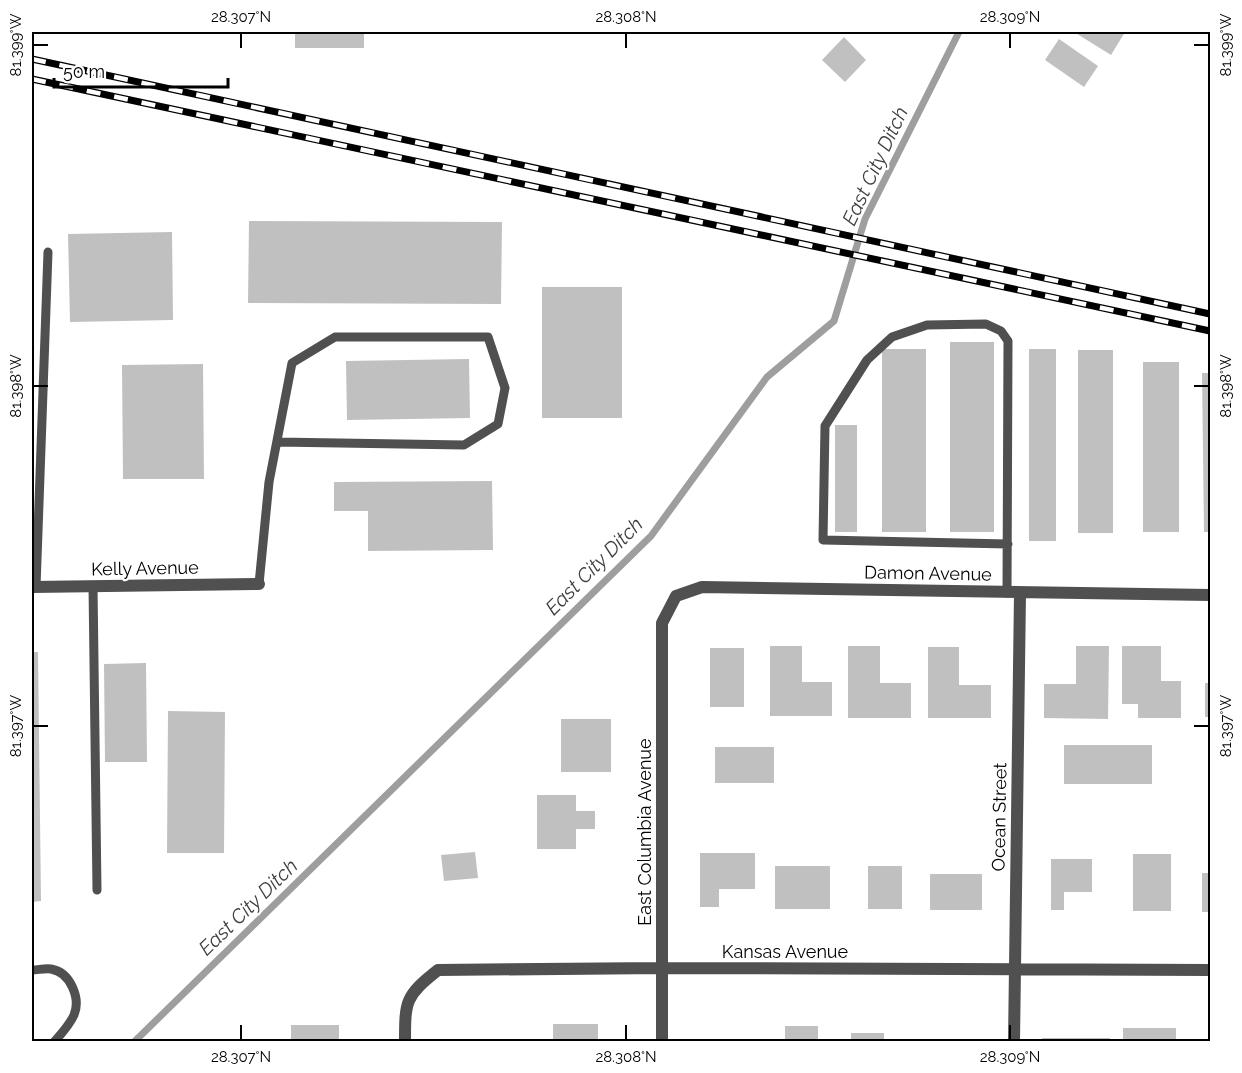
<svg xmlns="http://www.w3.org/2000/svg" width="1242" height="1073" font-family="Raleway,sans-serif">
  <rect width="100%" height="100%" fill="#fff"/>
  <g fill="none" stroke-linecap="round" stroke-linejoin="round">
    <path stroke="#9e9e9e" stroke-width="7" d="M134 1042 651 536 767 377 834 321 865 219 959 32"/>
  </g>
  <path fill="#c0c0c0" d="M295 32H364V48H295Z
    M1074 32H1125L1111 55Z
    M844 37 866 60 845 82 822 60Z
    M1059 39 1098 66 1084 87 1045 60Z
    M249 221 502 222 501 304 248 303Z
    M172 232 173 320 70 322 68 234Z
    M542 287H622V418H542Z
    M950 342H994V532H950Z
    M882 349H926V532H882Z
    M1029 349H1056V541H1029Z
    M1078 350H1113V533H1078Z
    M469 359 470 418 347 420 346 361Z
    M1143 362H1179V532H1143Z
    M203 364 204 479H123L122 365Z
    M1202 373H1210V532H1204Z
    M835 425H857V532H835Z
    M492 481 493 550 368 551V511H334V482Z
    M770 646H802V682H832V716H770Z
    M848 646H880V683H911V718H848Z
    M1076 646H1109L1108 719 1044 718V684H1076Z
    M1122 646H1161V681H1181V718H1138V704H1122Z
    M928 647H959V685H991V718H928Z
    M710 648H744V707H710Z
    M32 652H38L41 901 32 902Z
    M146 663 147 762H105L104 664Z
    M1205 683H1210V717H1205Z
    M168 711 225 712 224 853H167Z
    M561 719H611V772H561Z
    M1064 745H1152V784H1064Z
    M715 747H774V783H715Z
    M537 795H576V811H595V829H576V849H537Z
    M475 852 478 878 444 881 441 855Z
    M700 853H755V889H719V907H700Z
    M1133 854H1171V911H1133Z
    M1051 859H1092V892H1064V910H1051Z
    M775 866H830V909H775Z
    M868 866H902V909H868Z
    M1202 873H1210V912H1202Z
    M930 874H982V910H930Z
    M553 1024H598V1042H553Z
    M291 1025H339V1042H291Z
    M785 1026H818V1042H785Z
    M1123 1028H1176V1042H1123Z
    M851 1033H884V1042H851Z
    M1042 1038H1110V1042H1042Z"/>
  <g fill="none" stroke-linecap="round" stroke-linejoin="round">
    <path stroke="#505050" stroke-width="9" d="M259 584 269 482 292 363 335 337H488L505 388 498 424 464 445 277 442
      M93 586 97 890
      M36 587 48 252
      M1007 593 1008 341 1001 331 986 324 927 325 892 337 867 360 825 426 823 540 1008 544
      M32 970C38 970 45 968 51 969 70 972 81 998 74 1015 69 1026 62 1033 54 1042"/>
    <path stroke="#505050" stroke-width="12" d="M32 587 259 584
      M405 1042C405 1001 405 996 438 970L662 968 1210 970
      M662 1042V623L676 596 702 587 1210 595
      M1014 1042 1020 593"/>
    <defs>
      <path id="rail" d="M32 59 1210 314
        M32 79 1210 331"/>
    </defs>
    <use href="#rail" stroke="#000" stroke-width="7"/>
    <use href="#rail" stroke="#fff" stroke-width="4.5" stroke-dasharray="14" stroke-linecap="butt"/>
  </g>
  <path fill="none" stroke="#000" stroke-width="2" d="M241 33V48M626 33V48M1010 33V48M33 45H48M1194 45H1209M33 386H48M1194 386H1209M33 726H48M1194 726H1209M241 1025V1040M626 1025V1040M1010 1025V1040"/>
  <g text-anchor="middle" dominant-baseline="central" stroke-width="4.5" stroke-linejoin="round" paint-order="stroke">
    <g font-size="18" fill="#000" stroke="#fff">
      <text transform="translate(145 568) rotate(-1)">Kelly Avenue</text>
      <text transform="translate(928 573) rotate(1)">Damon Avenue</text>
      <text transform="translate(999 817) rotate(-89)">Ocean Street</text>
      <text transform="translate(644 832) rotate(-90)">East Columbia Avenue</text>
      <text x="785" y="951">Kansas Avenue</text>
    </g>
    <g font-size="20" font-style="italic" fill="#3f3f3f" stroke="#fff">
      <text transform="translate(875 166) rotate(-65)">East City Ditch</text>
      <text transform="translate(594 566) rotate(-45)">East City Ditch</text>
      <text transform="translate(248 907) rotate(-44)">East City Ditch</text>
    </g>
  </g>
  <rect width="1242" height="1073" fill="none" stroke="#ffffff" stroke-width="66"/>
  <path d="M54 78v9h174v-9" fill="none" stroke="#000000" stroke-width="3"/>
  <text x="63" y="78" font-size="18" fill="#000000" stroke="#ffffff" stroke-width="4.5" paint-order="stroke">50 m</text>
  <rect x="33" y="33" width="1176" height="1007" fill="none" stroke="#000" stroke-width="2"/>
  <g font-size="15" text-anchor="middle" fill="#000">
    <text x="241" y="22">28.307°N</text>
    <text x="626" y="22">28.308°N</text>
    <text x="1010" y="22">28.309°N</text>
    <text transform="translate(1226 45) rotate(-90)" y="5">81.399°W</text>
    <text transform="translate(16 45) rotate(-90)" y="5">81.399°W</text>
    <text transform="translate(1226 386) rotate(-90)" y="5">81.398°W</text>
    <text transform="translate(16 386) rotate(-90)" y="5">81.398°W</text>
    <text transform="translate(1226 726) rotate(-90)" y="5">81.397°W</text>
    <text transform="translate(16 726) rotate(-90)" y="5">81.397°W</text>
    <text x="241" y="1062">28.307°N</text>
    <text x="626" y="1062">28.308°N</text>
    <text x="1010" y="1062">28.309°N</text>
  </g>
</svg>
